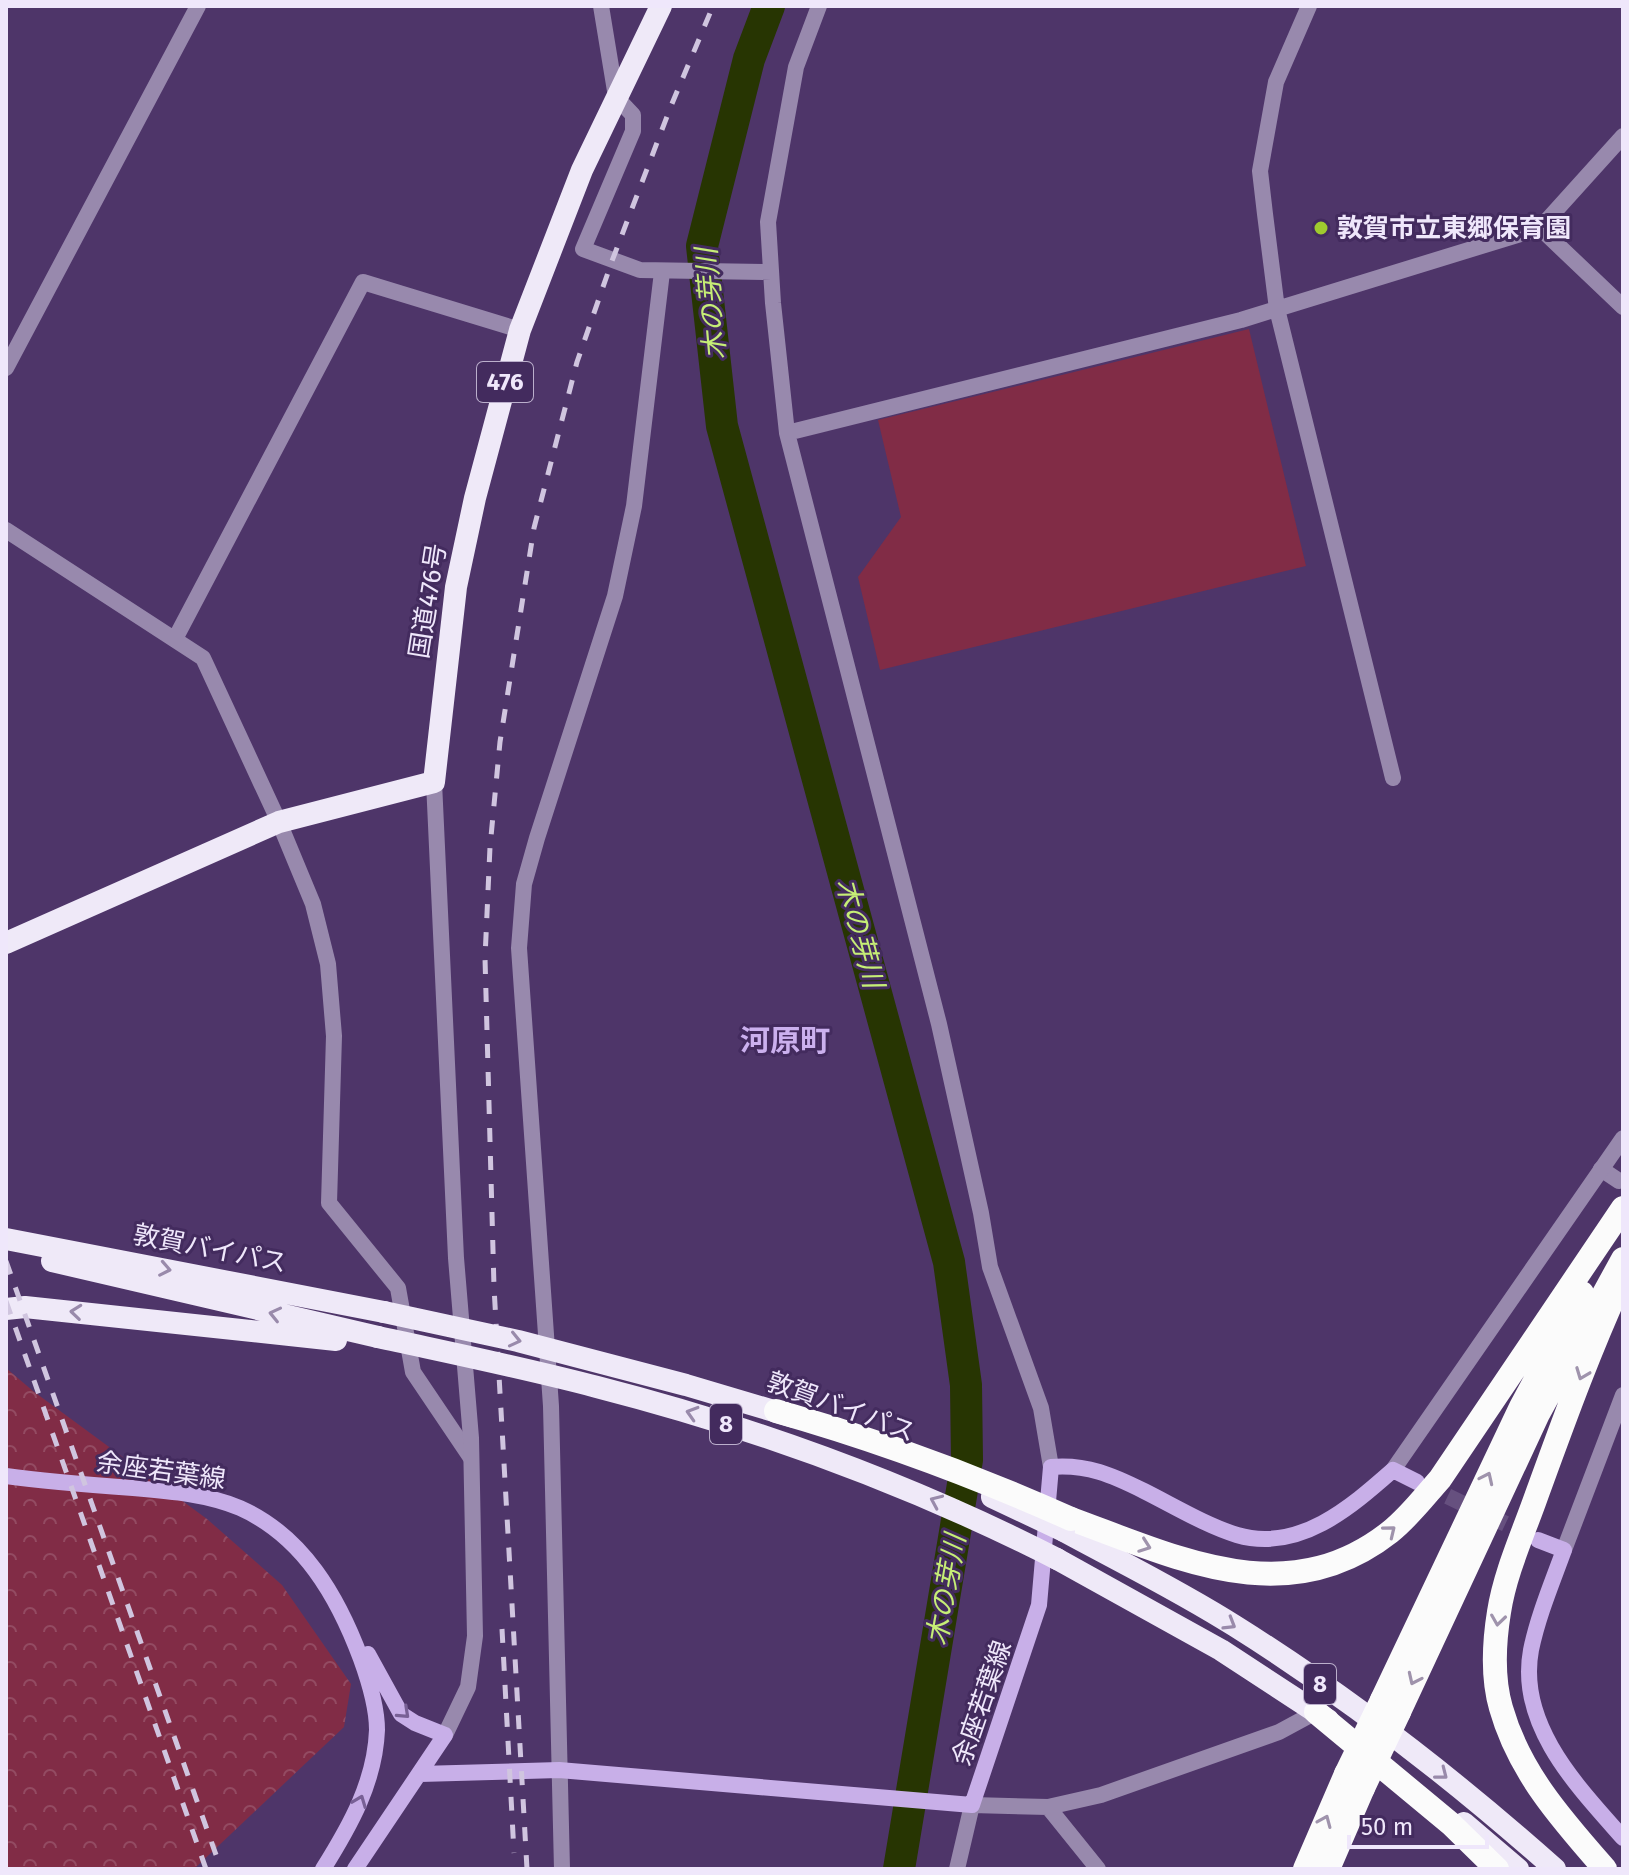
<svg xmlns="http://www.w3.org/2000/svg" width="1629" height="1875" font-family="'Fira Sans','Noto Sans JP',sans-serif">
  <defs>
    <pattern id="forest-crowns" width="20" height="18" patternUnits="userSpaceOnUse" patternTransform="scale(2)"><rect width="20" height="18" fill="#812c46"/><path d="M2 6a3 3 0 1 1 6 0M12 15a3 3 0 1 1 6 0" fill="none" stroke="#934b62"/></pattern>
  </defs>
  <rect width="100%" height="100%" fill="#4e3569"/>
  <path fill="url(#forest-crowns)" d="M6 1368 33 1391 207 1519 282 1585 351 1684 344 1727 194 1869H6Z"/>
  <path fill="#812c46" d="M1249 329 1306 566 880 670 858 577 901 517 878 420Z"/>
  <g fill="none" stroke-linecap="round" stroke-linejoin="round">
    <path stroke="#273502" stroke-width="32" d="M769 6 749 59 702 246 722 426 949 1262 966 1385 967 1460 899 1869"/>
    <path stroke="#66507f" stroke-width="16" stroke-dasharray="16 8" stroke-linecap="butt" d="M1426 1486 1531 1536"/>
    <path stroke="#9889ad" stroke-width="16" d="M819 6 796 67 768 222 773 303 787 433 939 1024 981 1213 990 1267 1041 1408 1051 1467
      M1309 6 1276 82 1260 171 1265 214 1277 309 1393 778
      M616 97 633 115V131L583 249 640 270 771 272
      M1540 228 1623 307
      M6 368 198 6
      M787 433 1241 320 1540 228 1623 136
      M6 530 203 658 279 822 313 904 328 964 334 1036 329 1203 398 1288 413 1372 471 1458
      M175 639 363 282 520 330
      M1601 1169 1619 1181
      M562 1869 551 1406 519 948 524 884 537 838 615 596 634 506 662 272"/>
    <path stroke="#9889ad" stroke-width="16" d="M601 6 616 97
      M434 782 456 1258 471 1438 475 1636 468 1687 445 1735
      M1393 1470 1623 1138
      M1564 1550 1623 1395
      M1048 1807 1098 1869
      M957 1869 972 1805 1048 1807 1101 1795 1279 1732 1316 1712"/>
    <path stroke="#c8afe8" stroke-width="16" d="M6 1476C48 1482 90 1485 133 1488 168 1491 207 1494 240 1508 303 1536 338 1597 361 1659 369 1681 377 1706 377 1730 375 1782 350 1826 323 1869
      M1538 1540 1564 1550C1552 1583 1538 1616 1531 1650 1517 1725 1578 1787 1623 1838
      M420 1774 559 1770 972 1805 1039 1605 1051 1467C1087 1464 1112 1475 1144 1491 1174 1506 1205 1525 1237 1535 1299 1553 1351 1507 1393 1470L1417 1482
      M355 1869 445 1735 415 1723 401 1714 368 1654"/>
    <path stroke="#efe9f8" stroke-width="22" d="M6 943 279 822 434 782 456 587 475 498 520 330 582 170 661 6
      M6 1239 384 1312
      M52 1261 378 1337
      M6 1309 25 1307 336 1340
      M1064 1531C1121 1562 1180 1591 1235 1626 1348 1697 1455 1780 1555 1869
      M1057 1559 1221 1650 1328 1720
      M1464 1823 1518 1869"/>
    <path stroke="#fbfbfb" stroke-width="24" d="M1071 1519C1178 1558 1287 1613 1390 1532 1409 1517 1424 1497 1440 1479L1623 1208
      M1382 1700 1521 1407 1582 1293
      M1316 1712 1451 1824 1497 1869
      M1399 1712 1538 1414 1623 1259
      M1305 1869 1346 1774
      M1328 1869 1363 1788
      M1605 1869C1562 1820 1519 1772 1501 1708 1492 1677 1494 1643 1499 1612 1505 1573 1523 1534 1536 1497 1563 1423 1590 1348 1623 1277"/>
    <path stroke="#d0c5df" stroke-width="5" stroke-dasharray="14 14" stroke-linecap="butt" d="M6 1261 221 1869
      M6 1301 206 1869
      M502 1629 514 1853
      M527 1869 494 1287 485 958 490 847 500 742 534 528 577 362 612 261 671 106 713 6"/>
    <path stroke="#efe9f8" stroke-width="22" d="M384 1312 518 1341 686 1385 794 1417
      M378 1337C451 1353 525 1368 597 1387 757 1428 910 1484 1057 1559
      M992 1497 1064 1531"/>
    <path stroke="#fbfbfb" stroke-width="24" d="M776 1411C878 1440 975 1476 1071 1519
      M1346 1774 1382 1700
      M1363 1788 1399 1712"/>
  </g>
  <defs><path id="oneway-chevron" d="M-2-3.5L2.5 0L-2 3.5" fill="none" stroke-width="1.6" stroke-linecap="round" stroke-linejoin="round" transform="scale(2)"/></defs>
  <g stroke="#998aab">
    <use href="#oneway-chevron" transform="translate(165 1269) rotate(11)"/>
    <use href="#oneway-chevron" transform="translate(76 1312) rotate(-174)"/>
    <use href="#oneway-chevron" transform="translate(275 1314) rotate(-167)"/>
    <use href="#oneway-chevron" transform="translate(515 1340) rotate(13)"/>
    <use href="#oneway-chevron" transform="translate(692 1413) rotate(-163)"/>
    <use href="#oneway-chevron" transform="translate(936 1501) rotate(-156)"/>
    <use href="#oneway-chevron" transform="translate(1230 1624) rotate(31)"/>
    <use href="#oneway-chevron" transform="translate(1442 1774) rotate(38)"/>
  </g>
  <g stroke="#9f93ac">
    <use href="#oneway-chevron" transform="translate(1582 1374) rotate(111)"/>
    <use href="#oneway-chevron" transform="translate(1487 1478) rotate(-65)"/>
    <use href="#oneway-chevron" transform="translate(1390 1531) rotate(-39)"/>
    <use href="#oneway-chevron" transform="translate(1145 1546) rotate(20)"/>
    <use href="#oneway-chevron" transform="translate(1498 1620) rotate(98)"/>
    <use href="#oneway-chevron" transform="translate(1414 1679) rotate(115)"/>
    <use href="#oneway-chevron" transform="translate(1325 1821) rotate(-67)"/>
  </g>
  <g stroke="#786095">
    <use href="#oneway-chevron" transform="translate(404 1713) rotate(43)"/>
    <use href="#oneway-chevron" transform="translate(360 1801) rotate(-69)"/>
  </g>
  <circle fill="#9fca2e" stroke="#432b5e" stroke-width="3" cx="1321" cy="228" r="8"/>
  <g text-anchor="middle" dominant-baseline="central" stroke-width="6" stroke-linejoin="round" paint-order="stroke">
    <g fill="#432b5e" stroke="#bbafcc" stroke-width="2">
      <rect x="477" y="362" width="56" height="40" rx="6"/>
      <rect x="710" y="1404" width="32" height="40" rx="6"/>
      <rect x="1304" y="1664" width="32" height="40" rx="6"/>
    </g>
    <g font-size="24" font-weight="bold" fill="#efe7fb">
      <text x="505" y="382">476</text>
      <text x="726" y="1424">8</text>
      <text x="1320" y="1684">8</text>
    </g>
    <g font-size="26" font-weight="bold" fill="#efe7fb" stroke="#432b5e" text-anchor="start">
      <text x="1337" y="228">敦賀市立東郷保育園</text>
    </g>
    <g font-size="26" fill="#efe7fb" stroke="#432b5e">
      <text transform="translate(428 601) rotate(-81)">国道476号</text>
      <text transform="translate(210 1249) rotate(11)">敦賀バイパス</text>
      <text transform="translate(841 1407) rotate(20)">敦賀バイパス</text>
      <text transform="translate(161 1471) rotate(8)">余座若葉線</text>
      <text transform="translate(982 1703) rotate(-71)">余座若葉線</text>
    </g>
    <g font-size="28" font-style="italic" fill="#c6ee76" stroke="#432b5e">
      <text transform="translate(711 304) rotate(-95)">木の芽川</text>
      <text transform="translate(860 933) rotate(75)">木の芽川</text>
      <text transform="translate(946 1590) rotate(-80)">木の芽川</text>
    </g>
    <g font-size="30" font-weight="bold" fill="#cbb0ee" stroke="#432b5e">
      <text x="785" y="1041">河原町</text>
    </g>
  </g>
  <rect width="1629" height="1875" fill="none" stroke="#efe7fb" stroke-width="16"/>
  <path d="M1349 1835v12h138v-12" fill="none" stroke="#efe7fb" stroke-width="4"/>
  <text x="1361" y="1835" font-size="24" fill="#efe7fb" stroke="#432b5e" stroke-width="6" paint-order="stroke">50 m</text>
</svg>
